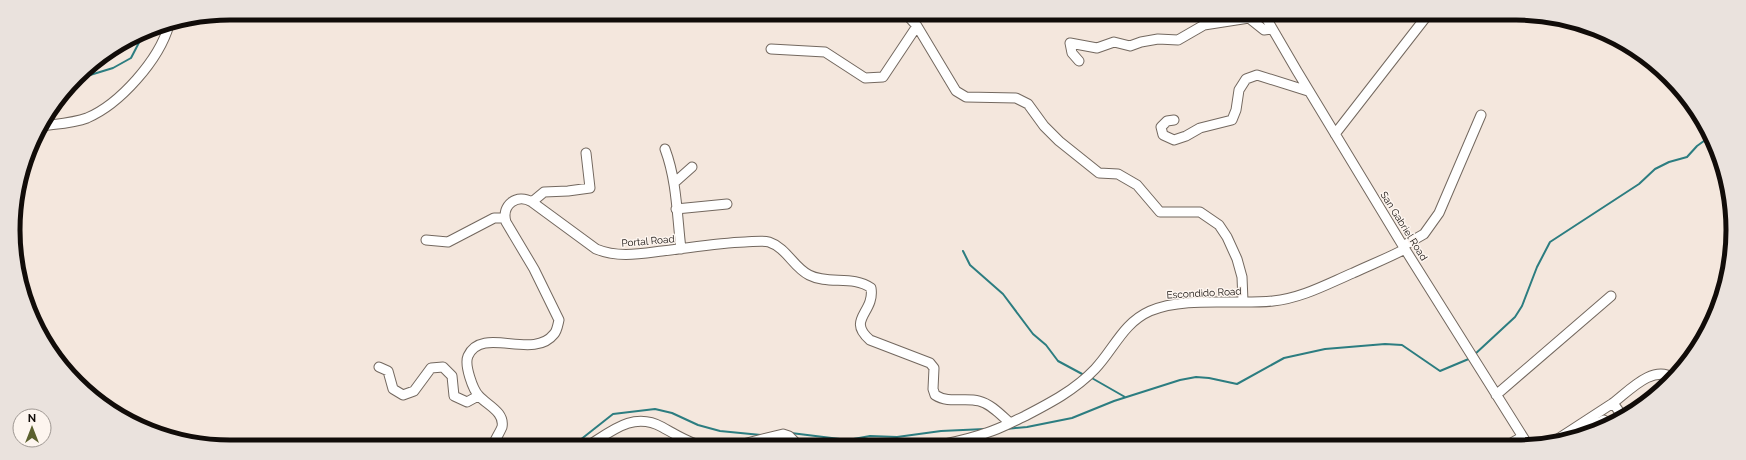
<svg xmlns="http://www.w3.org/2000/svg" width="1746" height="460" font-family="Raleway,sans-serif">
  <rect width="100%" height="100%" fill="#f4e7dd"/>
  <g fill="none" stroke-linecap="round" stroke-linejoin="round">
    <path stroke="#2c7d80" stroke-width="2" d="M77 79 113 68 131 58 145 31
      M963 251 970 265 1003 294 1033 334 1046 345 1058 361 1084 375
      M1474 355 1515 317 1522 306 1537 267 1550 242 1639 184 1655 169 1669 162 1687 157 1697 146 1708 138
      M1090 377 1125 397
      M1006 429 1027 427 1072 418 1114 401 1180 380 1196 377 1209 378 1237 384 1284 358 1325 349 1385 344 1402 345 1440 371 1471 358
      M791 433 848 440 870 436 897 437 941 431 985 429
      M575 444 613 414 655 409 672 413 698 425 720 431 761 435"/>
    <defs>
      <path id="minor" d="M907 15 917 26 956 91 966 97 1016 98 1028 104 1044 126 1059 141 1099 173 1118 174 1137 185 1160 212H1200L1219 225 1227 237 1237 259 1242 277 1243 301
        M1265 16 1297 71 1403 246 1528 445
        M771 49 825 52 865 78 883 77 917 26
        M1079 61 1072 53 1070 43 1097 48 1114 42 1130 46 1141 42 1158 39 1178 40 1204 25 1249 18 1264 30 1272 29
        M1174 120 1167 121 1161 127 1163 135 1174 140 1186 136 1200 128 1232 120 1236 110 1239 90 1246 79 1257 75 1308 91
        M42 126C56 124 74 123 87 118 120 104 159 60 169 25
        M1335 134 1426 17
        M665 149C677 181 677 216 681 249
        M674 183 692 167
        M532 202 544 192 568 191 590 188 586 153
        M676 209 727 204
        M426 240 448 242 494 218H505
        M1403 246 1424 234 1439 213 1481 115
        M379 367 388 371 393 389 403 395 414 391 431 368 443 367 452 376 454 396 467 402 478 396
        M1496 395 1611 296
        M1613 403C1629 391 1653 364 1673 378
        M1580 434 1604 420
        M494 443C496 438 500 432 502 427 505 412 487 405 479 396 473 390 464 365 468 356 482 325 533 361 554 334 557 331 558 324 559 320L534 269 506 222C501 205 517 193 532 202L596 249C618 258 639 254 662 251 689 248 717 243 745 242 752 242 762 240 769 242 787 248 793 267 809 275 828 285 853 275 871 288 875 313 846 319 870 340L930 363 934 368 933 389 935 395C949 404 964 397 979 401 991 404 1001 415 1010 423
        M591 444C614 429 635 412 662 427 673 433 684 440 696 444
        M743 444 783 434 789 436 797 444
        M945 444C959 441 973 438 986 433 1000 429 1012 422 1025 416 1050 403 1075 390 1095 369 1114 349 1123 323 1150 311 1185 296 1236 305 1273 301 1302 298 1327 284 1353 273 1370 265 1388 258 1405 249
        M1550 444 1613 403 1623 417
        M1508 445 1522 437"/>
    </defs>
    <use href="#minor" stroke="#73685f" stroke-width="11"/>
    <use href="#minor" stroke="#fff" stroke-width="9"/>
  </g>
  <g text-anchor="middle" dominant-baseline="central" stroke-width="3" stroke-linejoin="round" paint-order="stroke">
    <g font-size="10" fill="#110c09" stroke="#fdf5ef">
      <text transform="translate(1404 226) rotate(58)">San Gabriel Road</text>
      <text transform="translate(648 241) rotate(-5)">Portal Road</text>
      <text transform="translate(1204 293) rotate(-3)">Escondido Road</text>
    </g>
  </g>
  <path d="M0 0H1746V460H0ZM230 20H1516A210 210 0 0 1 1726 230V230A210 210 0 0 1 1516 440H230A210 210 0 0 1 20 230V230A210 210 0 0 1 230 20Z" fill="#eae2dd" fill-rule="evenodd"/>
  <path fill="none" stroke="#110c09" stroke-width="5" d="M230 20H1516A210 210 0 0 1 1726 230V230A210 210 0 0 1 1516 440H230A210 210 0 0 1 20 230V230A210 210 0 0 1 230 20Z"/>
  <g transform="translate(32 428)"><circle r="19" fill="#fdf5ef" stroke="#9f9893"/>
  <path d="M0-3L7 15L0 10L-7 15Z" fill="#5b602e"/>
  <text y="-6" font-size="11" font-weight="bold" text-anchor="middle" fill="#110c09">N</text>
  </g>
</svg>
